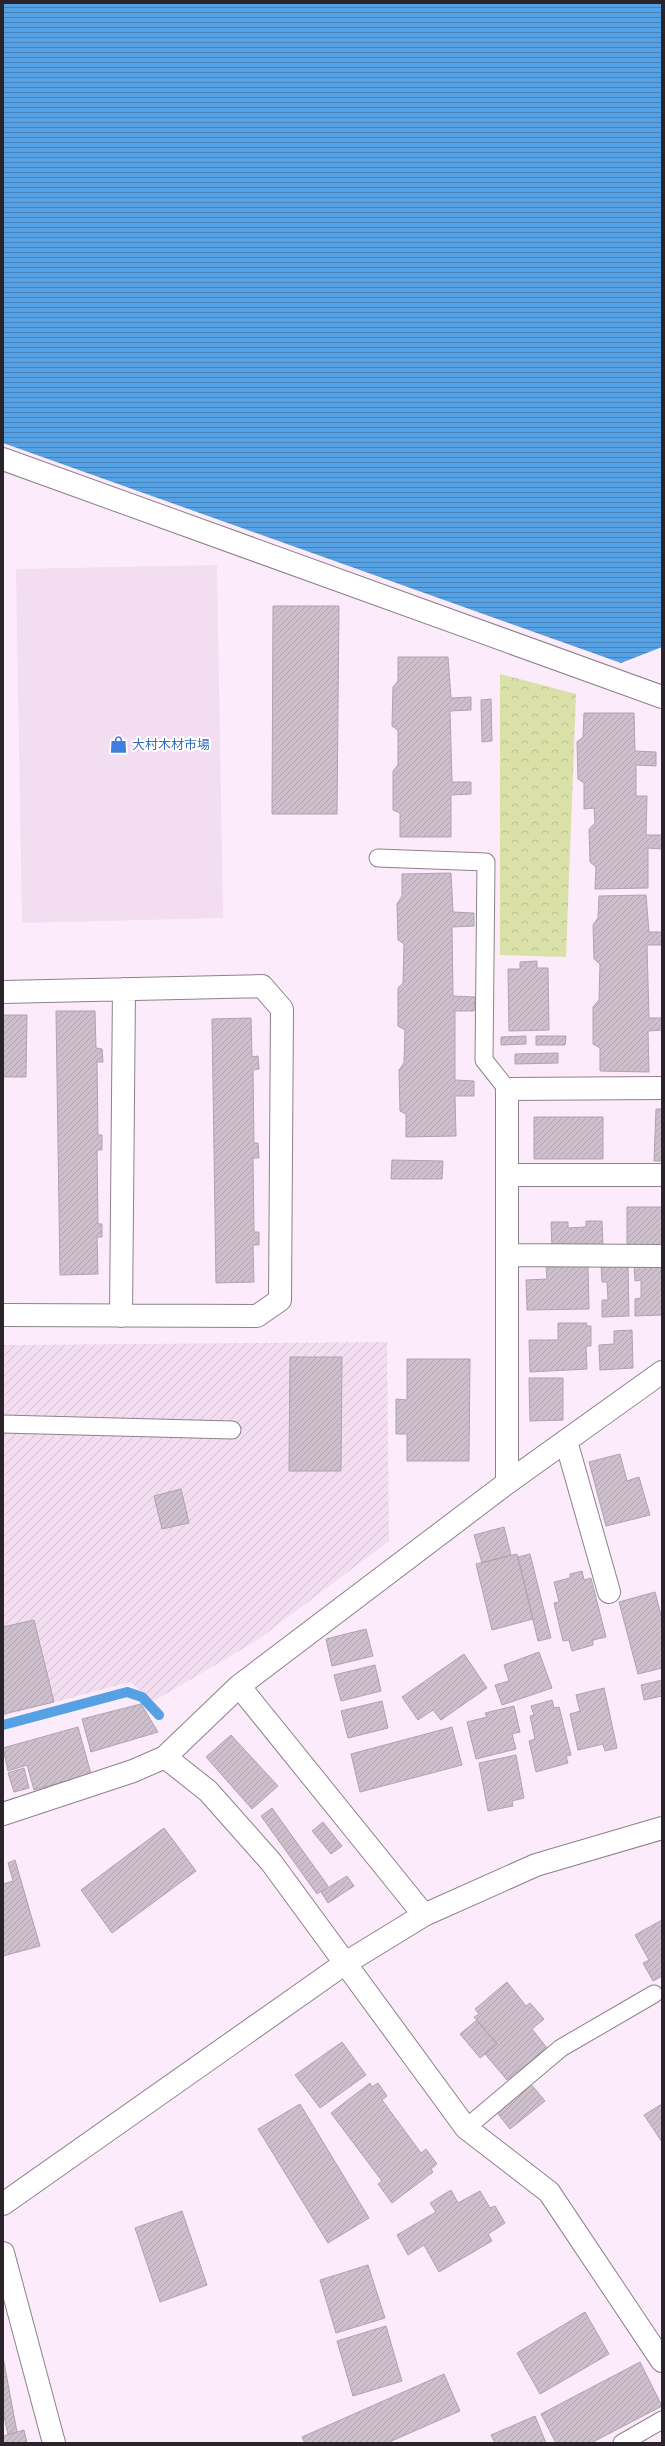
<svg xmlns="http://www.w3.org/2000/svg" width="665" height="2446" font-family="'Noto Sans','Noto Sans JP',sans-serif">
  <defs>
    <pattern id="industrial-furrows" width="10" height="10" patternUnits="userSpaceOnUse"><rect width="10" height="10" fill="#f3ddf1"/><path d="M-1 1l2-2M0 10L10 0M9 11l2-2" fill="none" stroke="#d0becf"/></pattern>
    <pattern id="park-crowns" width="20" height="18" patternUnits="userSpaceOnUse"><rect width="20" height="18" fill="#d9e1a8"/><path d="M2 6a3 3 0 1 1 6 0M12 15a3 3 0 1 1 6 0" fill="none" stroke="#bac191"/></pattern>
    <pattern id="water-rules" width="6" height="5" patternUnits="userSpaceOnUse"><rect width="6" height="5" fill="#55a1e3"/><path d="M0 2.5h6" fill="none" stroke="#4783b8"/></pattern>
    <pattern id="building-hatch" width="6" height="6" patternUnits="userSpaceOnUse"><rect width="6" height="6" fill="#cebfcd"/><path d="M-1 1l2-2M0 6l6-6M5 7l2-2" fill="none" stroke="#b1a4b0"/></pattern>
  </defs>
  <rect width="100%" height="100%" fill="#fcecfb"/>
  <path fill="#f3ddf1" d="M217 565 223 918 22 923 16 569Z"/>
  <path fill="url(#industrial-furrows)" d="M387 1342 389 1541 256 1641 154 1701 130 1682 3 1716V1345Z"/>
  <path fill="url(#park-crowns)" d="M500 674 576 694 566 957 500 955Z"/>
  <path fill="url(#water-rules)" d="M3 3H662V647L621 663 3 443Z"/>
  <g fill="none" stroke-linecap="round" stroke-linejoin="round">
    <path stroke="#55a1e3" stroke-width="10" d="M3 1725 127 1692 142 1697 159 1715"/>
  </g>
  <path fill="url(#building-hatch)" stroke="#b0a2af" d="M273 606H339L337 814H272Z
    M398 657H448L451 698 471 697V710L450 711 452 782H471V794L451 795V837H400V813L393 810V771L398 765V730L392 726 393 687 398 681Z
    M491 699 492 741 482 742 481 700Z
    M584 713H634L635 751 656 752V766L636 765V796H647L646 835H662V849L648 848V888L595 889 596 867 590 862 589 829 595 823 594 808 584 809V783L578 779 577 742 583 737Z
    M451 873 453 912 474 913V926L452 927 453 996 475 997 474 1011H455V1080L474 1081V1096H455L456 1136 406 1137V1114L400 1111 399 1070 404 1063 405 1030 398 1026V988L403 983 404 944 398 940 397 904 402 896V874Z
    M646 895 649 932H662V945H647L649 1018H662V1030L648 1031 649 1072 600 1071V1048L593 1044V1007L599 1000 600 964 594 959 593 925 598 918 599 896Z
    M537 961V968H548L549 1030 509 1031 508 969H520V962Z
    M56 1011H95L96 1048 102 1049 103 1062H97L98 1135H102V1150H97L98 1224H102V1237H97L98 1274 60 1275Z
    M3 1015H27L26 1077H3Z
    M251 1018 252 1057 258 1056 259 1069 253 1070 254 1143H258L259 1158H253L254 1232H259V1245H253L254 1282 216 1283 212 1019Z
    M526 1036V1044L501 1045V1037Z
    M536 1036H566L565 1045H536Z
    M558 1053V1063L515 1064V1054Z
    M656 1109H662V1161H654Z
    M534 1117H603V1159H534Z
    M392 1160 443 1161 442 1179H391Z
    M627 1207H662V1247H627Z
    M586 1221H602L603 1247 552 1249 551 1222H568V1228L586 1227Z
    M634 1264H661L662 1315 635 1316V1299L641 1298V1280L635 1281Z
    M601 1265H628L629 1316 602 1317V1300H608L607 1282H602Z
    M588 1266 589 1309 527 1310 526 1280 547 1279 546 1267Z
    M558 1323H587L586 1326H591V1346H586L587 1369 530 1372 529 1340H558Z
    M632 1330 633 1368 600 1370 599 1345 614 1344V1331Z
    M290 1357H342L341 1471H289Z
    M407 1359H470L469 1461H407V1434H396V1399L407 1400Z
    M529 1378H563V1420L530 1421Z
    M620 1454 627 1481 639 1477 650 1515 606 1526 589 1462Z
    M181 1489 189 1523 162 1529 154 1496Z
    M504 1527 511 1555 482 1563 474 1535Z
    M517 1554 533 1619 492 1630 476 1564Z
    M530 1554 551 1638 538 1641 518 1557Z
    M582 1571 584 1580 591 1578 606 1637 593 1640V1645L572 1651 569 1640 563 1641 554 1603 559 1602 554 1582 570 1578V1574Z
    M655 1592 662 1619V1668L638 1674 619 1602Z
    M34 1620 54 1702 3 1714V1627Z
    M366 1629 373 1656 332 1666 326 1639Z
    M539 1652 552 1688 502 1705 495 1685 509 1681 504 1665Z
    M464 1654 487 1688 441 1720 433 1710 418 1720 402 1697Z
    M375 1665 381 1691 341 1701 334 1675Z
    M662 1680V1696L644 1700 641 1685Z
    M604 1688 617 1748 605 1751 603 1744 578 1750 570 1714 580 1711 576 1695Z
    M552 1700 554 1708 559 1707 571 1755 566 1756 568 1763 536 1772 529 1741 535 1739 530 1716 534 1715 531 1706Z
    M382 1701 388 1728 348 1738 341 1711Z
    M141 1704 158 1732 91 1752 82 1719Z
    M514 1706 520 1732 512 1734 516 1749 476 1759 467 1722 487 1717 485 1713Z
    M78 1727 91 1774 34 1790 27 1765 8 1771 3 1748Z
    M452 1727 462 1765 360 1792 351 1754Z
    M231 1735 278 1786 252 1809 206 1757Z
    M516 1755 524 1798 512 1801 513 1806 488 1811 479 1763Z
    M24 1768 29 1788 14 1792 8 1773Z
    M272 1808 328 1886 317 1894 261 1816Z
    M323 1822 342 1846 331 1854 312 1831Z
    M164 1828 196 1871 112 1933 81 1890Z
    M15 1860 40 1946 3 1956V1884L13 1881 8 1863Z
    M347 1876 354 1886 328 1903 321 1892Z
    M662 1920V1976L653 1981 643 1963 649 1960 635 1935Z
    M507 1982 526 2006 530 2003 544 2019 532 2029 547 2048 507 2080 485 2054 497 2044 474 2017 479 2014 475 2009Z
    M477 2020 497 2044 480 2058 460 2034Z
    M342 2042 366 2075 320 2108 295 2075Z
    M370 2083 372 2087 378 2083 387 2096 382 2100 421 2153 426 2149 437 2164 431 2169 433 2172 392 2203 378 2184 382 2181 331 2113Z
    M530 2083 545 2101 510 2129 495 2110Z
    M300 2104 369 2218 328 2243 258 2129Z
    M662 2104V2142L644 2115Z
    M451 2190 458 2203 480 2191 490 2208 495 2206 505 2223 488 2234 492 2241 439 2272 424 2245 408 2255 397 2235 436 2212 430 2203Z
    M182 2211 207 2285 160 2302 135 2228Z
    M368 2265 385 2318 336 2333 320 2280Z
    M585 2312 609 2354 540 2394 517 2353Z
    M386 2326 402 2381 353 2396 337 2341Z
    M3 2357 17 2432 8 2435 3 2412Z
    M640 2362 662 2406 591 2443H556L541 2414Z
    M444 2374 460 2411 387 2443H305L302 2437Z
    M535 2416 546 2443H495L491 2435Z
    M24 2430 27 2443H3V2436Z"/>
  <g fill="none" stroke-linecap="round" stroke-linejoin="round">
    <defs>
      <path id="service" d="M378 858 486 862 484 1060 507 1089
        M3 1424 232 1430
        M466 2128 561 2048 654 1994
        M622 2443 662 2420"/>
      <path id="minor" d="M3 459 662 697
        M3 992 262 986 282 1009 280 1300 257 1316 3 1315
        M507 1175H662
        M507 1255 662 1256
        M121 1316 124 989
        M566 1441 609 1592
        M507 1483V1089L662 1088
        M239 1686 424 1915
        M165 1757 208 1791 271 1862 466 2128 549 2192 662 2361
        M3 1814 133 1771 165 1757 239 1686 507 1483 662 1372
        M3 2253 54 2443"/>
      <path id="tertiary" d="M3 2204 344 1964 424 1915 536 1865 662 1828"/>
    </defs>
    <use href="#service" stroke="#8e808d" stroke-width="19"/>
    <use href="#minor" stroke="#8e808d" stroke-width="24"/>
    <use href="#tertiary" stroke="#8e808d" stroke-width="24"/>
    <use href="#service" stroke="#fff" stroke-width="17"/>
    <use href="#minor" stroke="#fff" stroke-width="22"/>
    <use href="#tertiary" stroke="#fff" stroke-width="22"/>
  </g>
  <defs>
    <symbol id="shop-bare" viewBox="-9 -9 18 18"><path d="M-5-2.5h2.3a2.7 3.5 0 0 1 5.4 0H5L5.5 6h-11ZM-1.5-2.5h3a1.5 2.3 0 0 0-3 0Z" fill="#3f7fe0" stroke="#fff" stroke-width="2.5" paint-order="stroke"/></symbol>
  </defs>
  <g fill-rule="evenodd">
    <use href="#shop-bare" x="106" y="732" width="25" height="25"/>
  </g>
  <g text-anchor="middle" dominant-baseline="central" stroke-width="4" stroke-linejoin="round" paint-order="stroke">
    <g font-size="13" fill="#366cbe" stroke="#fff" text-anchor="start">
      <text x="132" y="744">大村木材市場</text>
    </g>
  </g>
  <rect width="665" height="2446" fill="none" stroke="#2a242a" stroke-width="8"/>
</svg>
